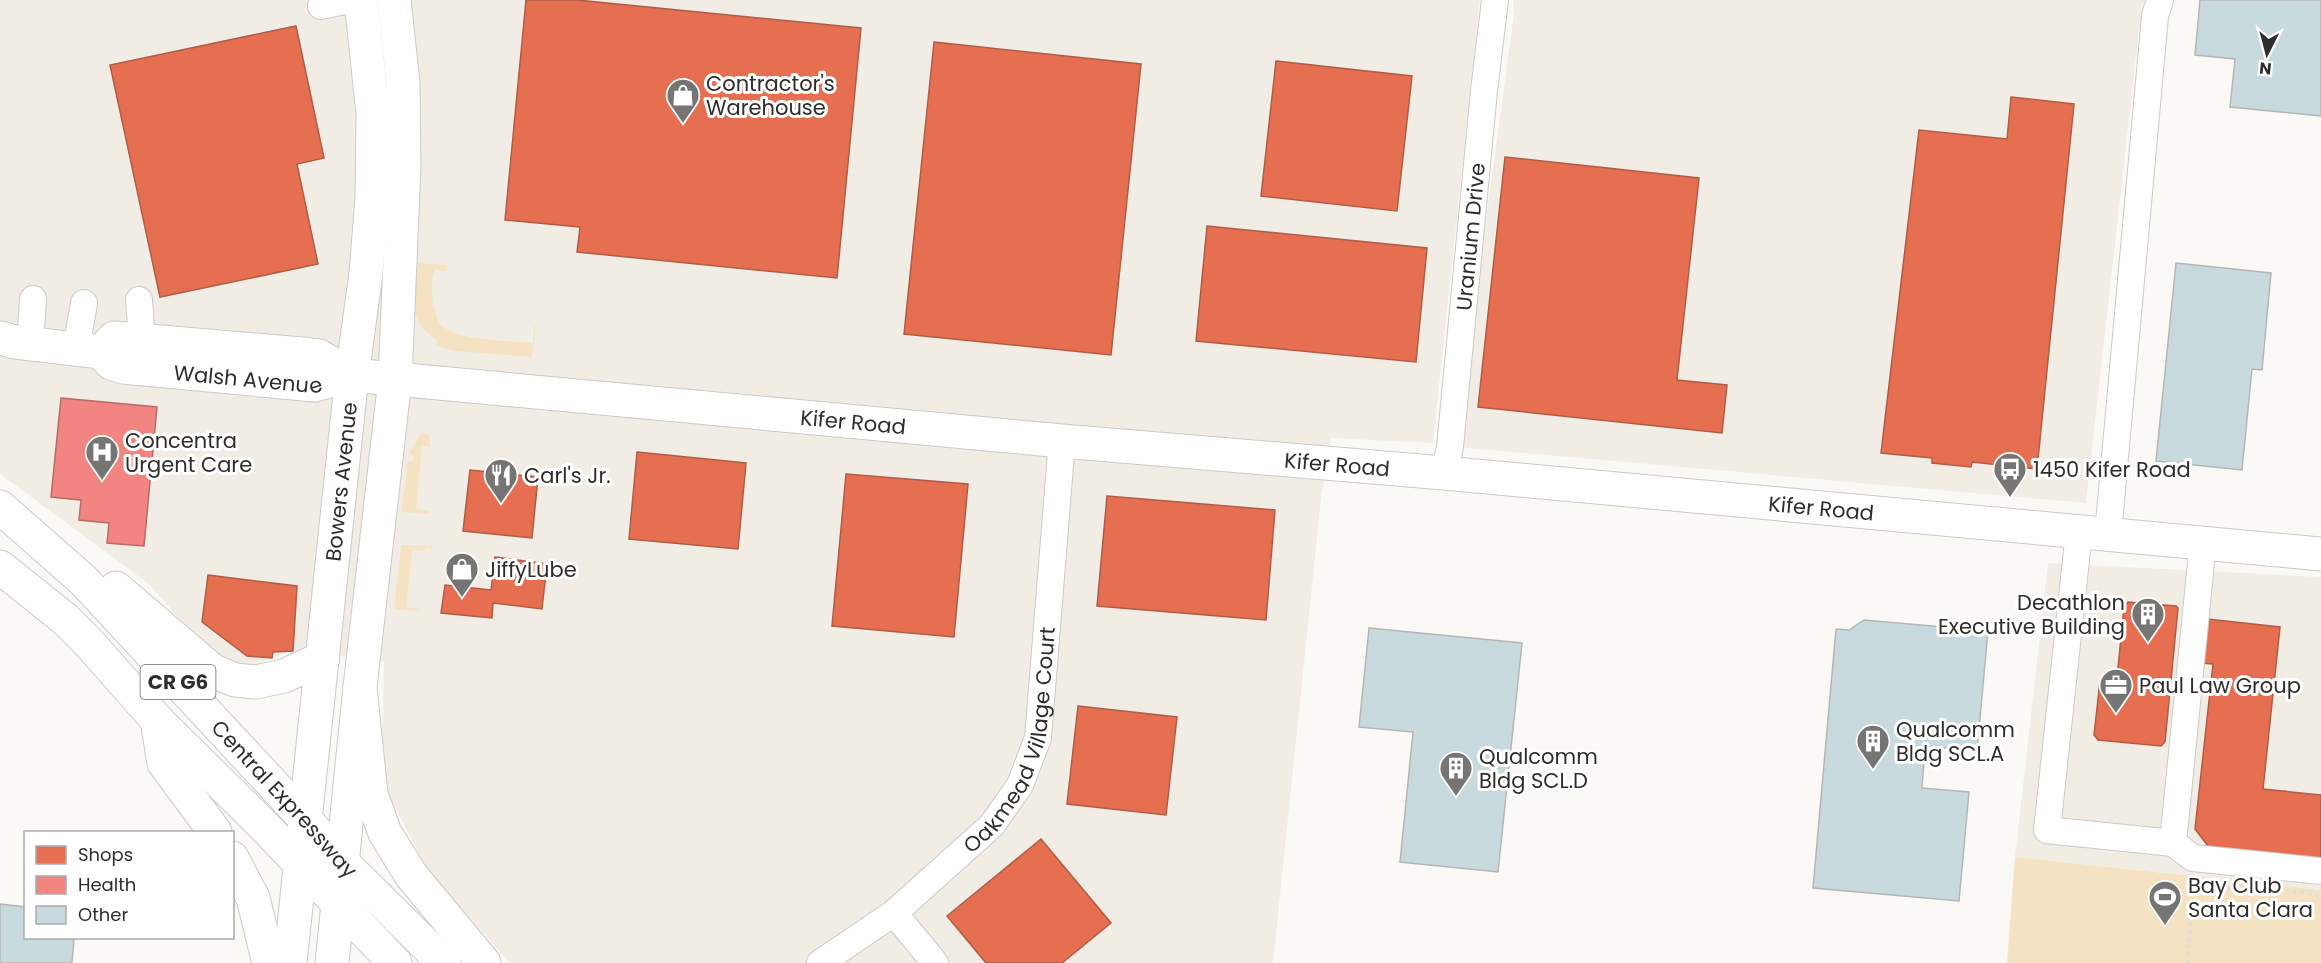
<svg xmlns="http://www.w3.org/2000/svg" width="2321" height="963" font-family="Poppins,sans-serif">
  <rect width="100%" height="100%" fill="#fbf9f6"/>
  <path fill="#f2ede4" d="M0 0H1480L1433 443 1331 438 1321 499 1273 963H509L427 869 381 781 384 661 293 651 252 665 215 659 149 584 0 474Z
    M1513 0H2145L2139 30 2086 503 1455 447 1514 14Z
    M2048 563 2321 577V890L2015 857Z"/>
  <path fill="#f4e2c2" d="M418 263 445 265 449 267 446 271 435 270C431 280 432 293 433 303 435 310 436 319 441 325 460 342 508 340 533 343L534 327H536L532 357 456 351 436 346 438 341 423 329 413 310Z
    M421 433 428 435 430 439V447L422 446 416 509 429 511V514L401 512 408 461H413L414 456 409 454Z
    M401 545 432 546V549L425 548V551L412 550 406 607 419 609V611L394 609Z
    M2015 857 2321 890V963H2007Z"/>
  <path fill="#e76f51" stroke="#b05c46" stroke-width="1.5" d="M526 0H577L861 28 837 278 577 252 580 227 505 220Z
    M296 26 324 158 297 164 318 264 160 297 110 65Z
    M934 42 1141 64 1111 355 904 334Z
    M1276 61 1412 76 1397 211 1261 196Z
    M2011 97 2074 104 2037 469 1972 462 1971 467 1932 463V458L1881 453 1919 130 2007 139Z
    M1505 157 1699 178 1677 380 1727 385 1722 433 1478 407Z
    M1207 226 1427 248 1416 362 1196 341Z
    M637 452 746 463 738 549 629 539Z
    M470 470 538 477 532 538 463 531Z
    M846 474 968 484 954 637 832 626Z
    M1107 496 1275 510 1266 620 1097 606Z
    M495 557 547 564 542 609 493 603 492 618 441 613 445 585 491 590Z
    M208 575 297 586 293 651 273 652 272 658 247 656 202 622Z
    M2128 602 2176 606 2178 608 2165 742 2161 746 2098 740 2094 735 2100 681 2102 678H2117L2124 607Z
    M2207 619 2280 627 2263 789 2321 795V862L2211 850 2195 829 2213 664 2202 663Z
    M1078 706 1177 717 1166 815 1067 804Z
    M1041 839 1111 923 1062 963H986L947 916Z"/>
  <path fill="#f28482" stroke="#b86a68" stroke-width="1.5" fill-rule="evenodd" d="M61 398 157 407 144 546 107 543 109 523 79 520 81 500 51 497ZM96 438 115 441 113 464 93 462Z"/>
  <path fill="#c8dadd" stroke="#b5b6b5" stroke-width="1.5" d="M2200 0H2321V116L2230 107 2235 59 2195 55Z
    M2176 263 2271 273 2262 370 2252 369 2242 470 2156 461Z
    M1864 620 1988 631 1977 751 1925 746 1922 788 1969 792 1959 901 1813 888 1836 629 1849 630Z
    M1369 628 1522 643 1498 872 1400 862 1413 732 1359 727Z
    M0 904 26 907V938H74L72 963H0Z"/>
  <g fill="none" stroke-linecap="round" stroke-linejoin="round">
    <defs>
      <g id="minor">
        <path d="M321 6 349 0"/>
        <path d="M139 300 142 340"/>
        <path d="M30 344 33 299"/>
        <path d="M76 349 84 303"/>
        <path id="s1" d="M1444 473 1450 447 1484 91 1495 0"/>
        <path d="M2079 532 2047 830 2173 843 2193 858 2321 871"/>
        <path d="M2108 534 2155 16 2160 0"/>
        <path d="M2173 843 2203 543"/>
        <path d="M894 913 935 963"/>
        <path id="s2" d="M820 963 894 913 992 825 1020 785 1038 738 1062 441"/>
      </g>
      <g id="major">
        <path id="s3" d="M0 338 15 342 101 352 111 363 123 367 314 385 352 375 1062 441 1444 473 2321 554"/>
        <path d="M101 352 114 338 302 354 319 356 352 375"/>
        <path id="s4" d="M290 963 352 375 366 273 372 198 373 114 361 0"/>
        <path d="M332 963 360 687 395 379 404 167 403 83 394 0"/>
      </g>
      <g id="highway">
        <path id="s5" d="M0 507 83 580 306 820 343 863 444 963"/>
        <path d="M0 567 65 619 89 643 157 720 263 825 395 963"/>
        <path d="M116 588 213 671 235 680 256 682 284 676 323 658"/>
        <path d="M360 687 371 794 385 833 411 875 484 963"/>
        <path d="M157 720 164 763 215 832"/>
        <path d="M232 858 253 898 269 963"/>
      </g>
    </defs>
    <use href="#minor" stroke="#cccac7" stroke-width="28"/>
    <use href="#major" stroke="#cccac7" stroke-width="35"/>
    <use href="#highway" stroke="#cccac7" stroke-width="35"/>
    <path stroke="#dededc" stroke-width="3" stroke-dasharray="3 4.5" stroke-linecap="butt" d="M2212 885 2227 888 2252 887
      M2286 890 2321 896
      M2188 963 2192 882H2195"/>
    <use href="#minor" stroke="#fefefe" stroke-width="26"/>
    <use href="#major" stroke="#fefefe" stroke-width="33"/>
    <use href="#highway" stroke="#fefefe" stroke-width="33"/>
  </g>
  <defs>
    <symbol id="shop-pin" viewBox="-11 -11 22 30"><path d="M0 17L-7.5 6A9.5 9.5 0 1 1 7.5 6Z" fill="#777573" stroke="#fff"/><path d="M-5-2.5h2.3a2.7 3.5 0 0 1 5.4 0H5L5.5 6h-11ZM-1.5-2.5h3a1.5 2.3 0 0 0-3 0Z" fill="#fff"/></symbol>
    <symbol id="hospital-pin" viewBox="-11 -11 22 30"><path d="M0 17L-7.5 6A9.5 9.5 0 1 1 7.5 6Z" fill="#777573" stroke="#fff"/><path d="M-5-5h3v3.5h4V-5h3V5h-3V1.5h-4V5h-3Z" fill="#fff"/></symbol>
    <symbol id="bus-pin" viewBox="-11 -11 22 30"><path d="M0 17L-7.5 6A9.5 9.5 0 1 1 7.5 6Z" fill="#777573" stroke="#fff"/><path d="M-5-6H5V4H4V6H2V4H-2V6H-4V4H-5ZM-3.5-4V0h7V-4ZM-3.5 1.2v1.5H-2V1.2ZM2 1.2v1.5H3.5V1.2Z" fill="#fff"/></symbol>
    <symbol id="restaurant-pin" viewBox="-11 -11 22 30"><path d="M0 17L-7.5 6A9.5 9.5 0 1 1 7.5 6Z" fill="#777573" stroke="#fff"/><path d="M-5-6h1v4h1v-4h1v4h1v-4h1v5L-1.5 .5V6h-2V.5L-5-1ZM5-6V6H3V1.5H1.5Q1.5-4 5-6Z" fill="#fff"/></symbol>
    <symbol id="building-pin" viewBox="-11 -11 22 30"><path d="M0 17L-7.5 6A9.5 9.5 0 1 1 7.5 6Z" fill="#777573" stroke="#fff"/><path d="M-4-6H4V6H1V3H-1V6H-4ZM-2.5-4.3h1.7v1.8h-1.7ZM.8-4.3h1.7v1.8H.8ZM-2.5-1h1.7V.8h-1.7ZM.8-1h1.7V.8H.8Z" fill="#fff"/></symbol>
    <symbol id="office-pin" viewBox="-11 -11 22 30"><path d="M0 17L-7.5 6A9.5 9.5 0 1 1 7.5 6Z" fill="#777573" stroke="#fff"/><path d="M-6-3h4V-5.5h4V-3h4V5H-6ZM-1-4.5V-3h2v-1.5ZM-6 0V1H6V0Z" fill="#fff"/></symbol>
    <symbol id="stadium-pin" viewBox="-11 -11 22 30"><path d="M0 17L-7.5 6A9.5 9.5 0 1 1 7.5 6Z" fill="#777573" stroke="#fff"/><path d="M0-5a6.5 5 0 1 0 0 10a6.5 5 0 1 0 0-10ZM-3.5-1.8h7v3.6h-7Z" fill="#fff"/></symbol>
  </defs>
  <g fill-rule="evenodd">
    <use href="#shop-pin" x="664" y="76" width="38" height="52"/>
    <use href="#hospital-pin" x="83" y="433" width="38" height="52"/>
    <use href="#bus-pin" x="1991" y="450" width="38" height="52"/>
    <use href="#restaurant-pin" x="482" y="456" width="38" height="52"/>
    <use href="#shop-pin" x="443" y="550" width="38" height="52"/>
    <use href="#building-pin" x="2129" y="595" width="38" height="52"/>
    <use href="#office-pin" x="2097" y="666" width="38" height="52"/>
    <use href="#building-pin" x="1854" y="722" width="38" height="52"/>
    <use href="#building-pin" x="1437" y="749" width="38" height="52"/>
    <use href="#stadium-pin" x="2146" y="878" width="38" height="52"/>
  </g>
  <g text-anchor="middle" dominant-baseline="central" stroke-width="6" stroke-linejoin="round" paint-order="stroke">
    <rect fill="#fff" stroke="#6e6d6b" stroke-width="1.5" x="140.5" y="665" width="75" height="34" rx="4.5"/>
    <g font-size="20" font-weight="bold" fill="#302e2c">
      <text x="178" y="682">CR G6</text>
    </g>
    <g font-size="21" fill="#302e2c" stroke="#fff" text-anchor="start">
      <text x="706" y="83">Contractor's<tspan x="706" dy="24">Warehouse</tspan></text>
      <text x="125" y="440">Concentra<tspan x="125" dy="24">Urgent Care</tspan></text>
      <text x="2033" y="469">1450 Kifer Road</text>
      <text x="524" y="475">Carl's Jr.</text>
      <text x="485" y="569">JiffyLube</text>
      <text x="2125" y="602" text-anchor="end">Decathlon<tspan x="2125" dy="24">Executive Building</tspan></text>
      <text x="2139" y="685">Paul Law Group</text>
      <text x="1896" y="729">Qualcomm<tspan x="1896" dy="24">Bldg SCL.A</tspan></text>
      <text x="1479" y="756">Qualcomm<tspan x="1479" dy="24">Bldg SCL.D</tspan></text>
      <text x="2188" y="885">Bay Club<tspan x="2188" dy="24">Santa Clara</tspan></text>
    </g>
    <g font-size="21" fill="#302e2c" stroke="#fff">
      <text stroke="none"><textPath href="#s1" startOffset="238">Uranium Drive</textPath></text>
      <text stroke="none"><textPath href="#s3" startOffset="255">Walsh Avenue</textPath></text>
      <text stroke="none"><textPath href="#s3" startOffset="864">Kifer Road</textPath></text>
      <text stroke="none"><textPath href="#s3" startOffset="1350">Kifer Road</textPath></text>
      <text stroke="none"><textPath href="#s4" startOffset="484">Bowers Avenue</textPath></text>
      <text stroke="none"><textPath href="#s3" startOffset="1836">Kifer Road</textPath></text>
      <text stroke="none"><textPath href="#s2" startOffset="309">Oakmead Village Court</textPath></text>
      <text stroke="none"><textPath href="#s5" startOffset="408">Central Expressway</textPath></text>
    </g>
  </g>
  <rect x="24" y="831" width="210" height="108" fill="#ffffff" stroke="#acabab" stroke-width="1.5"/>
  <rect x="36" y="846" width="30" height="18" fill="#e76f51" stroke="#acabab" stroke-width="1.5"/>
  <text x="78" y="861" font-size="18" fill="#302e2c">Shops</text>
  <rect x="36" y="876" width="30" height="18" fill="#f28482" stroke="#acabab" stroke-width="1.5"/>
  <text x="78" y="891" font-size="18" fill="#302e2c">Health</text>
  <rect x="36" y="906" width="30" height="18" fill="#c8dadd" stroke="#acabab" stroke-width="1.5"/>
  <text x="78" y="921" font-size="18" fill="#302e2c">Other</text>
  <g transform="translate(2267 54) rotate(186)" stroke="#ffffff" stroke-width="4.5" paint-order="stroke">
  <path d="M0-4.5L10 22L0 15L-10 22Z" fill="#302e2c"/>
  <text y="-9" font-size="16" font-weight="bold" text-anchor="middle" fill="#302e2c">N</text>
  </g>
</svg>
